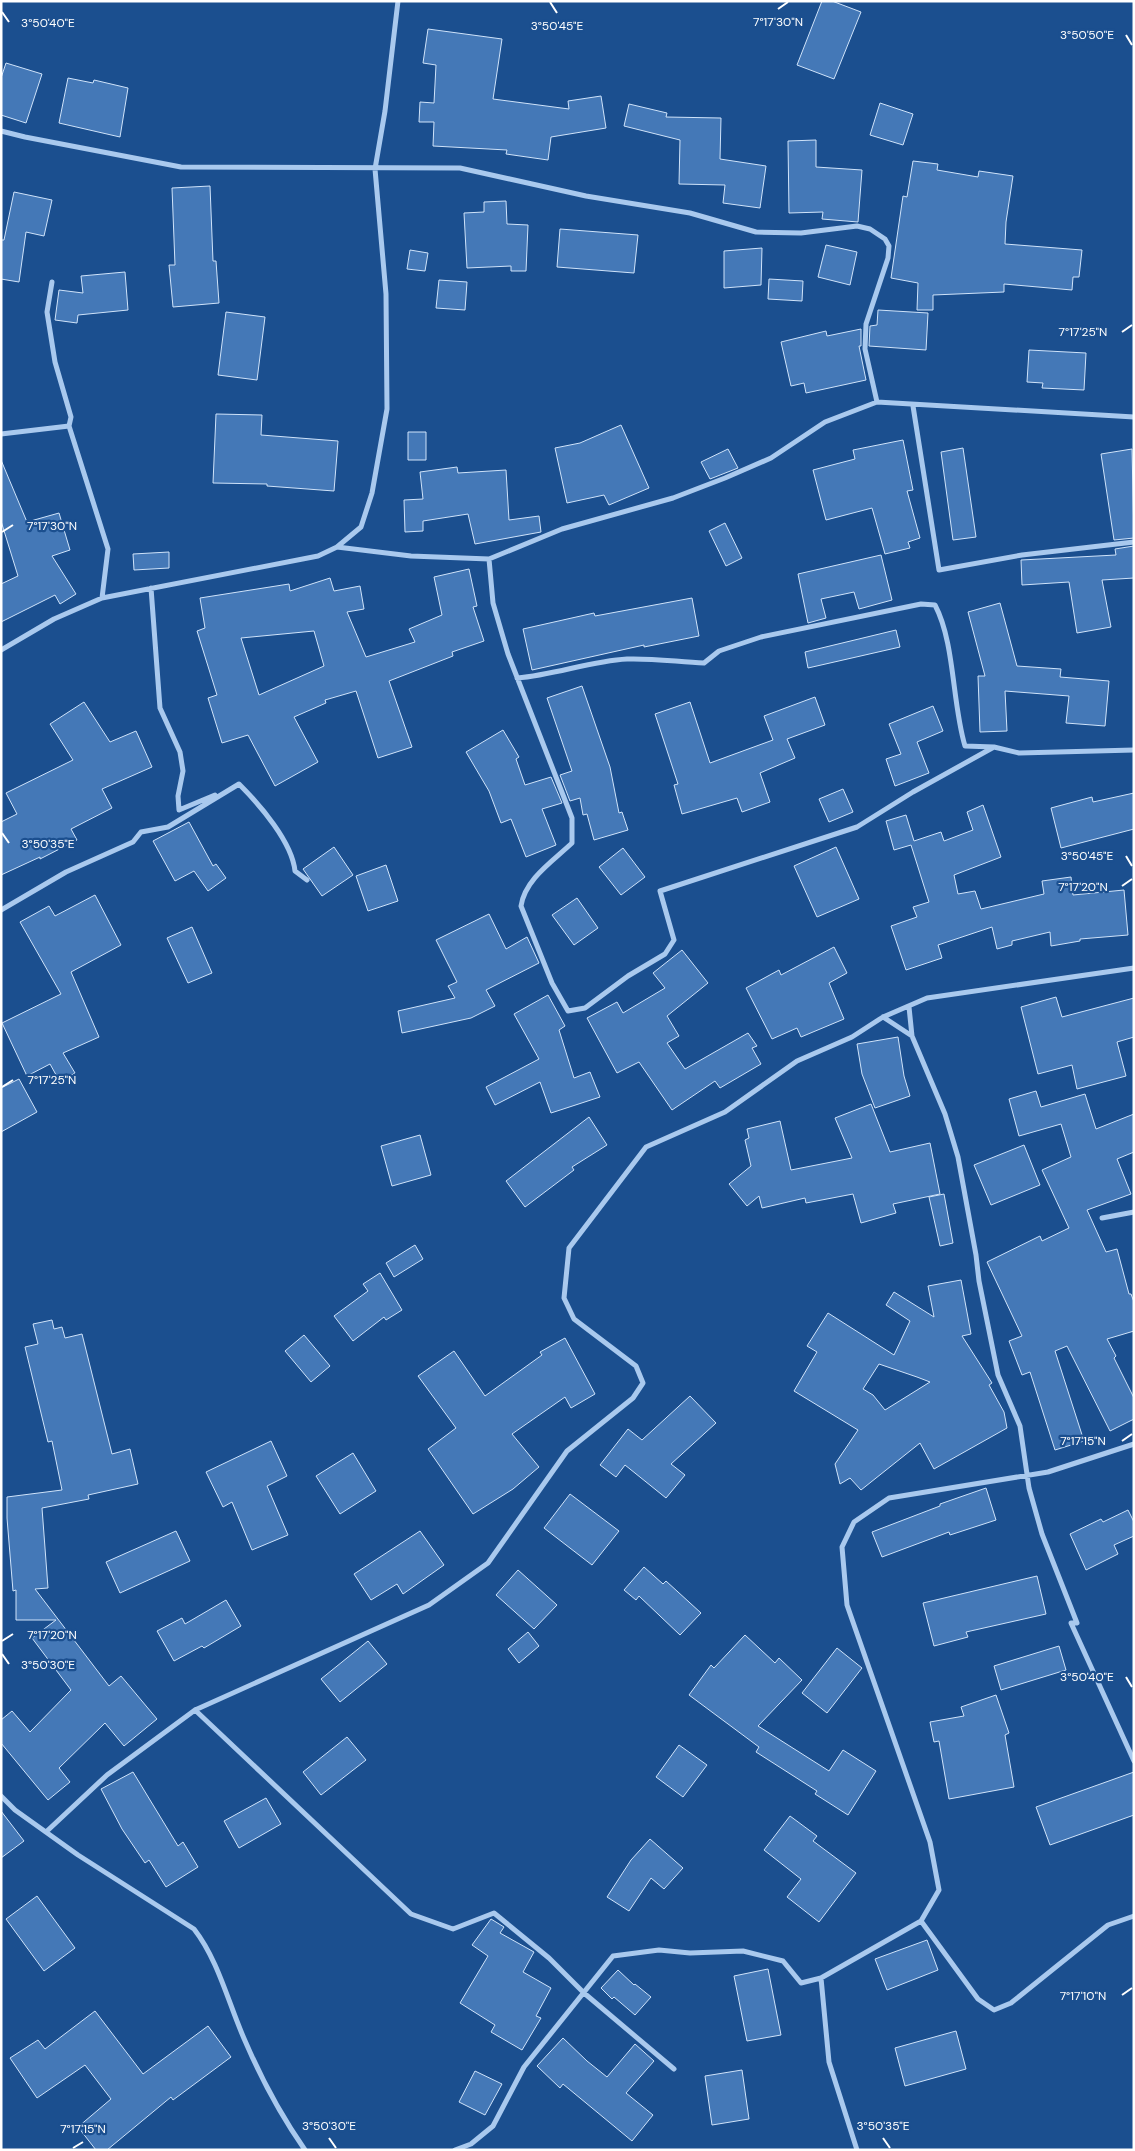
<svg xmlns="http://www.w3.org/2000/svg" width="1135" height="2151" font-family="'DM Sans',sans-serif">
  <rect width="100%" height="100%" fill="#1b4f8f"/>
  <path fill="#4478b7" stroke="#cfe3fa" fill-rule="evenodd" d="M822 1H832L861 12 834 79 797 65Z
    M428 29 502 39 493 99 569 109 568 101 601 96 606 128 551 137 548 160 506 154 507 150 433 146 434 122H419L420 102 434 103 436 65 423 63Z
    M6 63 42 74 26 123 1 115V78Z
    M68 78 93 83 94 80 128 88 120 137 59 123Z
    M880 103 913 114 903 145 870 135Z
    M629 104 667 113 666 117 721 118 720 159 766 166 760 208 723 203 725 185 679 184 680 140 624 126Z
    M816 140V167L862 170 858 222 822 219 823 212 789 213 788 141Z
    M913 161 938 164 937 170 978 177 979 171 1013 176 1006 222 1005 244 1082 250 1079 277H1073L1072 290 1004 284V292L933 295V310H917L918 283 891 278 903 196 907 197Z
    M210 186 213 261H216L219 303 173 307 169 265H175L172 188Z
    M14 192 52 200 44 236 26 232 19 282 1 279V240H4Z
    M506 201 507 224 528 225 526 271H511V266L467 268 464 213 484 212V202Z
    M560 229 638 235 634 273 557 267Z
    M826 245 857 252 850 285 818 277Z
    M762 248 761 285 724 288V251Z
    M410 250 428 253 425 271 407 269Z
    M125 272 128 310 78 315 77 323 55 320 59 290 83 293 81 276Z
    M769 279 803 281 802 301 768 299Z
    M439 280 467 282 465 310 436 308Z
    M878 310 928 313 926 350 869 346 870 326 877 325Z
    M226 312 265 317 257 380 218 375Z
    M861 329V346H859L866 380 806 393 804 383 791 386 781 342 826 331 827 336Z
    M1029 350 1086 353 1084 390 1042 388 1043 383 1027 382Z
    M216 414 262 415 261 435 338 441 334 491 267 486V484L213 483Z
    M621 425 649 488 609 505 604 495 567 503 555 448 580 443Z
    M408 432H426V460H408Z
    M903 440 913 490 907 491 920 538 908 542 910 548 885 554 872 508 826 520 813 470 855 459 853 450Z
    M963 448 976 537 953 540 941 452Z
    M728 449 738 468 710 479 701 462Z
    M1132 449 1134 538 1114 540 1101 454Z
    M1 460 27 522 59 513 70 550 52 556 76 594 60 604 55 595 1 622V584L18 576 1 521Z
    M457 467 458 473 506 470 509 520 539 516 541 532 475 544 468 514 423 521V531L405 532 404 500 423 499 420 472Z
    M725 523 742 558 726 566 709 531Z
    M1134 546V578L1102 580 1111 627 1077 633 1069 582 1022 585 1021 560 1116 555 1115 549Z
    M169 552V568L134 570 133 554Z
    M881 555 892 600 859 609 854 592 821 599 826 618 808 623 798 574Z
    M469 569 477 606 473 607 484 641 452 652 453 656 389 681 412 747 378 758 356 691 325 700 326 703 294 717 318 762 275 786 248 735 222 743 208 698 217 695 197 631 205 628 200 598 289 584 290 591 330 578 334 591 360 586 364 609 347 612 366 657 415 642 409 629 442 615 434 577ZM314 631 324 666 259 695 241 638Z
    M692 598 699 636 644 647V645L532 670 523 629 594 613 595 616Z
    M1000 603 1017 666 1061 669 1060 677 1109 681 1105 726 1066 723 1069 696 1005 691 1007 731 980 732 978 676H985L968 612Z
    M896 630 900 647 808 668 805 652Z
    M582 686 610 767 619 813 622 812 628 830 594 840 587 814 583 815 580 798 570 801 560 775 572 771 547 698Z
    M815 697 825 725 787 739 795 758 760 773 770 802 742 812 737 798 682 814 674 785 678 784 655 714 690 702 710 763 773 740 764 716Z
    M84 702 110 742 136 731 152 767 102 789 112 808 71 829 77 840 40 859V857L1 875V822L17 814 6 793 73 760 50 724Z
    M933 706 943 731 917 742 929 773 895 786 886 759 901 754 889 724Z
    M503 730 519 757 516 759 525 785 551 777 562 803 542 809 556 845 526 857 511 819 501 823 489 791 466 752Z
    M843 789 853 812 829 822 819 799Z
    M1134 793V829L1061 848 1051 808 1092 797 1093 802Z
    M983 805 1001 857 954 875 958 894 975 891 981 909 1044 894 1042 881 1071 877 1073 895 1124 890 1128 935 1080 939V941L1051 946 1050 932 1012 941V945L997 949 992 927 938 945 942 958 906 970 891 926 917 917 913 907 929 902 911 845 894 850 886 821 906 815 914 841 941 832 944 841 973 830 967 812Z
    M189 822 213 866 216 864 226 878 208 891 194 871 175 881 153 841Z
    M334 847 353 875 322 896 303 869Z
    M836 847 859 899 817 917 794 866Z
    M623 848 645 877 621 895 599 867Z
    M386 865 398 901 368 911 356 876Z
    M95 895 121 945 71 972 99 1037 63 1053 75 1073 60 1082 50 1064 27 1076 2 1023 61 994 20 922 49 906 55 916Z
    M577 898 598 928 574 945 552 915Z
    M489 914 506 949 527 937 539 963 486 990 495 1006 471 1018 402 1033 398 1011 455 998 448 986 457 982 436 940Z
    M192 927 212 973 188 983 167 938Z
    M834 947 847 973 829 983 844 1019 801 1037 797 1028 772 1039 746 988 779 970 781 975Z
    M682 950 708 983 667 1016 679 1036 667 1043 685 1069 748 1033 757 1046 752 1048 761 1064 720 1088 715 1081 672 1110 639 1062 617 1073 587 1018 617 1002 623 1013 665 988 653 973Z
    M548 995 565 1026 559 1030 574 1078 590 1072 600 1097 551 1113 540 1082 495 1105 486 1087 539 1059 514 1014Z
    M1056 997 1062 1017 1134 998V1037L1117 1042 1126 1076 1077 1089 1072 1065 1038 1074 1021 1007Z
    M898 1037 904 1076 910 1096 875 1108 862 1074 857 1044Z
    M19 1079 37 1112 1 1132V1088Z
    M1036 1091 1041 1107 1085 1094 1096 1129 1134 1114V1152L1117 1159 1131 1194 1087 1210 1106 1252 1117 1249 1129 1294H1131L1134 1302V1331L1107 1339 1116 1356 1114 1358 1134 1398V1419L1110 1431 1067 1346 1055 1351 1084 1441 1055 1450 1030 1372 1022 1375 1009 1341 1022 1336 987 1262 1040 1236 1042 1241 1069 1228 1042 1170 1071 1157 1061 1124 1019 1136 1009 1099Z
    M871 1104 890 1152 930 1143 940 1194 893 1204 896 1213 861 1223 853 1194 806 1203 805 1198 762 1208 759 1196 747 1206 729 1184 751 1166 745 1140 749 1138 747 1129 780 1121 791 1170 852 1158 835 1118Z
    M589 1117 607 1145 572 1167 574 1170 525 1207 506 1181Z
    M420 1135 431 1175 392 1186 381 1146Z
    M1024 1145 1040 1185 991 1205 974 1165Z
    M944 1194 953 1243 940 1246 929 1197Z
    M415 1245 423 1259 394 1277 386 1263Z
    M380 1273 402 1310 386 1320 384 1317 353 1341 334 1316 368 1291 363 1284Z
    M961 1280 971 1334 962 1336 992 1383 989 1385 1004 1412 1007 1428 934 1469 920 1443 861 1490 850 1478 840 1484 835 1464 858 1430 794 1391 817 1352 807 1346 828 1313 894 1355 910 1321 886 1305 894 1292 934 1317 928 1286ZM879 1364 917 1377 930 1382 885 1410 873 1395 863 1389Z
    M52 1320 54 1329 62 1327 65 1338 82 1334 112 1454 130 1449 138 1484 88 1495 89 1499 42 1508 48 1588 35 1589 109 1686 121 1676 157 1719 124 1746 105 1723 59 1768 70 1782 48 1800 1 1743V1720L12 1711 30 1732 71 1690 32 1638 56 1620H16V1590L13 1591 7 1518V1497L62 1490 52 1441 48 1442 25 1347 38 1344 33 1324Z
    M304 1335 330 1366 311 1382 285 1351Z
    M565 1338 595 1394 571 1408 565 1397 512 1434 539 1467 513 1489 473 1514 428 1449 456 1428 418 1376 454 1351 485 1396 542 1355 540 1352Z
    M690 1396 716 1423 671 1464 685 1475 666 1498 625 1465 616 1477 600 1465 628 1429 642 1440Z
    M271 1441 287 1476 267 1486 288 1535 252 1550 232 1502 223 1507 206 1472Z
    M353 1453 376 1491 340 1514 316 1476Z
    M986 1488 996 1520 950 1535 949 1532 882 1557 872 1532 940 1506V1504Z
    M570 1494 619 1531 592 1565 544 1528Z
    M1128 1510 1134 1522V1536L1114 1545 1118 1554 1086 1570 1070 1534 1101 1519 1103 1522Z
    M176 1531 190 1561 120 1593 106 1562Z
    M420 1531 444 1565 403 1594 397 1584 371 1600 354 1574Z
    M644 1567 663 1584 666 1581 701 1613 680 1635 639 1596 636 1600 624 1590Z
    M518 1570 557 1605 534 1629 496 1595Z
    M1037 1576 1046 1614 966 1632 968 1637 934 1646 923 1603Z
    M226 1600 241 1626 204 1648 202 1646 174 1661 157 1631 182 1618 185 1624Z
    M528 1632 539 1646 519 1663 508 1649Z
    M745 1635 775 1663 779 1658 802 1680 758 1726 829 1771 843 1750 876 1771 848 1815 815 1794 817 1791 756 1752 759 1747 689 1695 711 1665 714 1668Z
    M368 1641 387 1664 340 1702 321 1679Z
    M1059 1646 1066 1670 1001 1690 994 1666Z
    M837 1648 862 1668 827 1713 802 1693Z
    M996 1695 1009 1733 1005 1735 1014 1787 949 1799 939 1741 934 1742 930 1722 964 1716 961 1707Z
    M347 1737 366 1760 321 1795 303 1772Z
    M679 1745 707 1765 683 1797 656 1777Z
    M133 1772 178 1846 183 1842 198 1867 166 1887 149 1860 145 1863 122 1829 101 1789Z
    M1134 1772V1815L1050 1845 1036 1807Z
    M266 1798 281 1824 239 1848 224 1821Z
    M1 1811 24 1841 1 1858Z
    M790 1816 817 1836 813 1841 856 1873 819 1922 787 1897 801 1879 764 1850Z
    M650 1839 683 1868 664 1889 651 1878 629 1911 607 1897 631 1860Z
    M37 1896 75 1948 44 1971 6 1919Z
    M491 1919 504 1927 500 1933 534 1952 523 1972 551 1988 536 2016 541 2018 522 2050 491 2032 495 2025 460 2003 488 1956 472 1945Z
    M927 1940 938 1970 887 1990 875 1959Z
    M768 1969 781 2035 747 2041 734 1976Z
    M618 1970 634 1985 635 1984 651 1997 635 2015 614 1997 612 1999 601 1988Z
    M95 2011 143 2074 208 2026 231 2057 173 2100 171 2097 107 2150H96L78 2127 111 2099 85 2065 37 2098 10 2058 38 2040 45 2049Z
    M956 2031 966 2069 905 2086 895 2048Z
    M563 2038 587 2061 607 2077 635 2044 654 2061 626 2093 653 2115 632 2141 563 2084 560 2088 537 2066Z
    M742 2070 749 2119 712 2125 705 2076Z
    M475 2071 502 2084 485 2115 459 2102Z"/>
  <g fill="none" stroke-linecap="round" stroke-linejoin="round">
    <path stroke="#a9c9ee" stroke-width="5" d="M1 131 25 137 181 167 460 168 586 196 690 213 756 232 801 233 857 226 870 229 885 239 889 246 888 258 866 324 865 349 877 402
      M52 282 47 312 55 362 71 417 69 426
      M913 406 939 570 1022 555 1134 542
      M1 434 69 426 108 549 102 598
      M337 547 411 556 489 559 562 529 673 498 725 478 771 458 825 422 877 402 1134 417
      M489 559 493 603 508 654 572 818V843C553 861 525 879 521 906L552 983 568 1011 585 1008 628 976 665 954 674 940 660 891 857 827 913 792 994 747
      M151 588 160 708 180 752 183 771 178 796 179 810 215 795
      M1 650 54 619 102 598 318 556 337 547 361 527 372 493 387 409 386 294 375 169 385 111 398 1
      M517 678C555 675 590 661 627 659 652 658 679 662 704 663L719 651 761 637 921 604 935 605C955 643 952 703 965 746L994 747 1019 753 1134 750
      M1 910 66 872 133 842 141 832 168 827 239 784C260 805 292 842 295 871L307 880
      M909 1007 912 1036 945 1114 958 1157 976 1255 979 1281 998 1375 1020 1426 1029 1488 1042 1534 1077 1623H1071L1134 1761
      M883 1017 912 1036
      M1102 1218 1134 1212
      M195 1710 411 1914 453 1929 494 1913 549 1958 584 1993 674 2069
      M1 1796 15 1810 78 1855 194 1929C219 1961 229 2006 246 2043 262 2080 282 2117 305 2150
      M46 1832 107 1775 195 1710 429 1605 488 1563 567 1451 633 1398 643 1383 636 1366 574 1319 564 1298 569 1248 646 1147 725 1112 797 1061 852 1037 883 1017 927 998 1134 968
      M921 1921 939 1890 930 1842 847 1605 842 1547 854 1522 889 1498 1048 1472 1134 1444
      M821 1978 829 2062 857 2150
      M455 2150 471 2144 493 2126 524 2067 613 1956 659 1950 690 1953 743 1951 783 1961 801 1983 821 1978 921 1921 978 1999 994 2010 1011 2003 1108 1925 1134 1916"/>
  </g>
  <path fill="none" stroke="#fff" stroke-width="2" d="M550 2 557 13M778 9 788 2M2 12 9 22M1126 35 1132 45M1122 332 1132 325M2 532 13 525M2 833 9 843M1126 856 1132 866M1122 886 1132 879M2 1087 13 1080M1122 1441 1132 1434M2 1641 13 1634M2 1654 9 1664M1126 1677 1132 1687M1122 1995 1132 1988M329 2138 336 2148M883 2138 890 2148M73 2148 83 2142"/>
  <g font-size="12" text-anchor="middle" fill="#fff" stroke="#1b4f8f" stroke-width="4.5" stroke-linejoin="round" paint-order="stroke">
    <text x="778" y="26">7°17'30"N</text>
    <text x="48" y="27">3°50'40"E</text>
    <text x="557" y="30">3°50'45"E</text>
    <text x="1087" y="39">3°50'50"E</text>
    <text x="1083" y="336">7°17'25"N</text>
    <text x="52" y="530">7°17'30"N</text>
    <text x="48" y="848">3°50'35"E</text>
    <text x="1087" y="860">3°50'45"E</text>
    <text x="1083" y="891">7°17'20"N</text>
    <text x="52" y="1084">7°17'25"N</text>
    <text x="1083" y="1445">7°17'15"N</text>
    <text x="52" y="1639">7°17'20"N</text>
    <text x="48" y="1669">3°50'30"E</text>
    <text x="1087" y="1681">3°50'40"E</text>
    <text x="1083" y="2000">7°17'10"N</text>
    <text x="329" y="2130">3°50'30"E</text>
    <text x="883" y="2130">3°50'35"E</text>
    <text x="83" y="2133">7°17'15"N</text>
  </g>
  <rect width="1135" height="2151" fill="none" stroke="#ffffff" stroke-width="5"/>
</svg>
